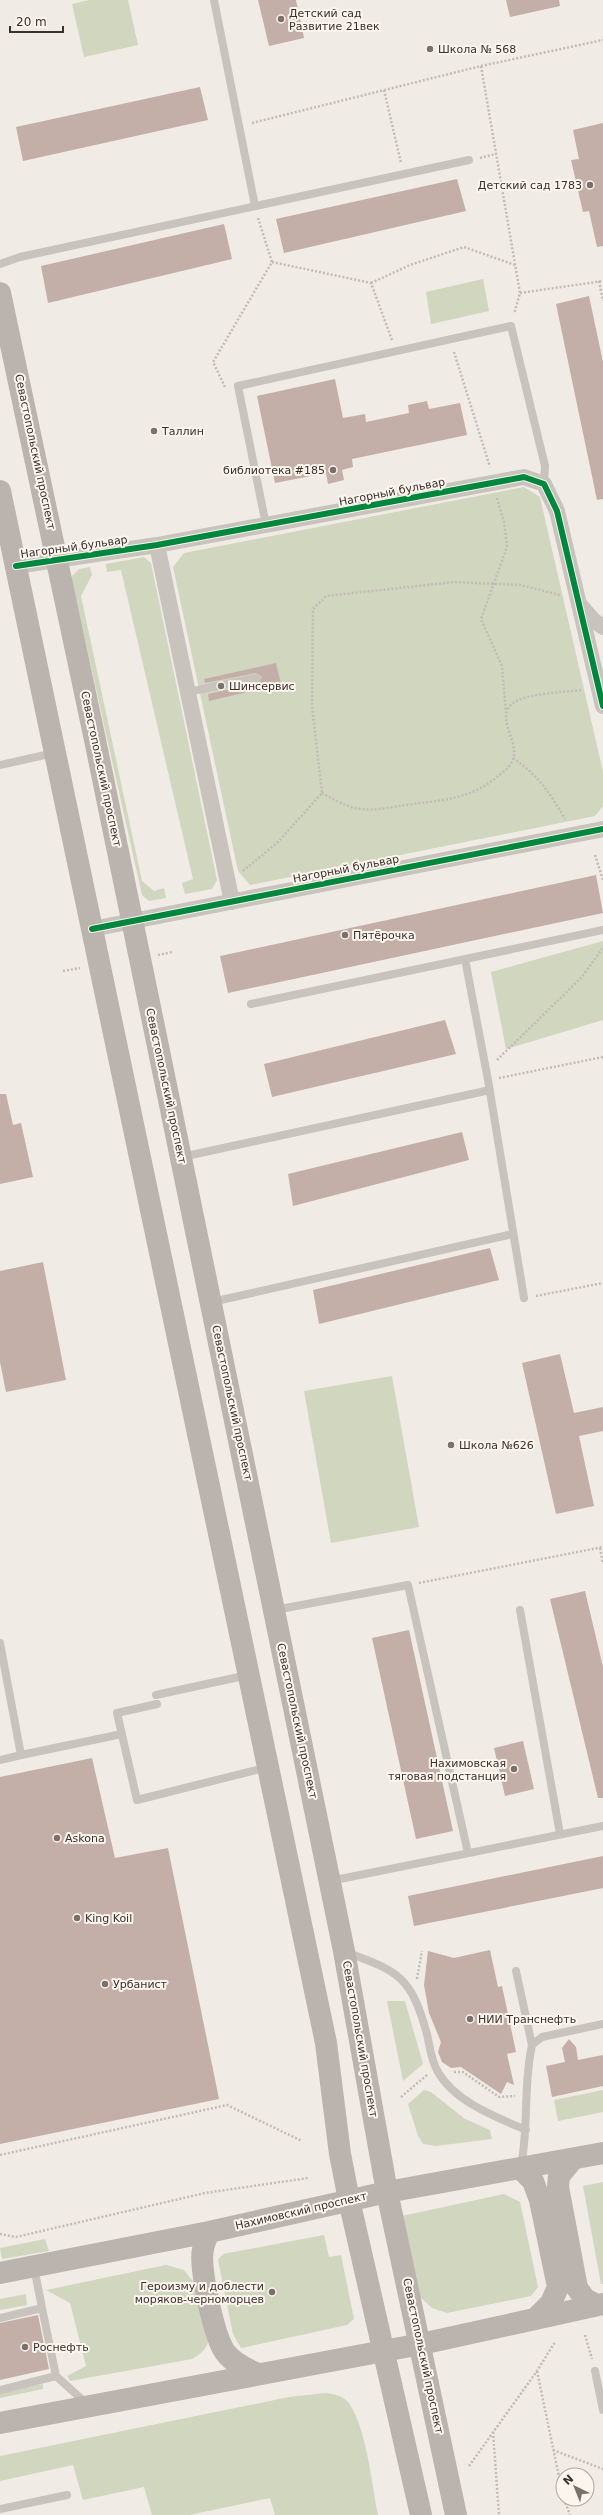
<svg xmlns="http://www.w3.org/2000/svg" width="603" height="2515" font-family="'DejaVu Sans',sans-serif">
  <rect width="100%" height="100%" fill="#f0ebe5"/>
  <path fill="#d1d6bf" d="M89 0H128L138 45 84 57 72 4Z
    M483 279 489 311 431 324 426 292Z
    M524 487 540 497 603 772V806L595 816 250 885 238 871 173 567 184 553Z
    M144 557 151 563 217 880 212 889 185 894 182 883 193 879 121 570 107 572 106 564Z
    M90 567 92 575 81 596 142 881 154 891 164 888 166 898 149 901 142 895 71 577 79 569Z
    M603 941V1020L506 1049 491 972Z
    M392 1376 419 1527 331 1543 304 1391Z
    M387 2001H405L423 2064 403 2081Z
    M424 2090 431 2092 465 2119 490 2130 492 2139 436 2146 423 2144 418 2136 408 2104Z
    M603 2090V2112L558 2121 554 2100Z
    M603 2182V2284H601L583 2186Z
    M504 2194 520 2202 538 2287 531 2296 447 2313 432 2308 418 2295 402 2216Z
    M324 2235 329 2257 341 2255 354 2319 347 2325 241 2348 233 2334 218 2260 223 2254Z
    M45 2239 49 2251 2 2259 0 2248Z
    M166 2265 184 2270 195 2284 209 2338C207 2349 202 2353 192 2359L70 2381 67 2376 86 2366 70 2303 46 2290Z
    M26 2294 27 2305 0 2310V2299Z
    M43 2384V2389L0 2398V2392Z
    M326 2393C334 2394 343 2396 348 2402 366 2425 372 2485 378 2515H275L270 2498 189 2515H152L144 2487 83 2500 73 2465 0 2481V2456L289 2397Z"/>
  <path fill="#c3afa7" d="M258 0H296L304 38 269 46Z
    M506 0H559L560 6 510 17Z
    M200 87 208 120 23 161 16 127Z
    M603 123V246L597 247 589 211 583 212 571 160 579 159 573 130Z
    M457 179 466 211 284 253 276 219Z
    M224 224 232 259 48 303 41 266Z
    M589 296 603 362V499L597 500 556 304Z
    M335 379 343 418 365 414 366 422 409 413 408 405 427 401 429 409 460 403 467 435 352 459 353 467 342 470 344 480 328 484 326 473 275 483 257 396Z
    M276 663 281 684 209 701 208 694 258 683 262 677 256 673 205 683 204 679Z
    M596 875 603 913 228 993 220 956Z
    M445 1020 456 1054 272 1097 264 1064Z
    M0 1094H6L13 1125 21 1123 33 1177 0 1184Z
    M462 1132 469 1160 293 1206 288 1174Z
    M490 1248 499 1280 319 1324 313 1290Z
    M43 1262 66 1380 6 1392 0 1362V1271Z
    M560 1354 574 1413 603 1407V1431L579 1436 594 1506 556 1514 522 1363Z
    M585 1591 603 1667V1798H598L550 1599Z
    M409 1630 453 1831 416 1839 372 1638Z
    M523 1741 534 1789 505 1796 494 1748Z
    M92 1758 115 1858 168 1848 219 2099 0 2144V1777Z
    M603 1856V1888L414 1926 408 1896Z
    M490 1950 498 1987 502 1986 516 2052 507 2054 514 2085 507 2082 501 2094 461 2067 451 2068 442 2062 438 2052 441 2042 429 2013 424 1985 428 1951 454 1958Z
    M569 2039 576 2047 578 2060 603 2055V2086L552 2097 546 2066 565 2062 562 2048Z
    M38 2315 49 2369 0 2380V2323Z"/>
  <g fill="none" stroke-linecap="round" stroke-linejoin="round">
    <path stroke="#c2bbb6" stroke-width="2.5" stroke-dasharray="2 2" stroke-linecap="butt" d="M481 66 603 40
      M384 90 401 163
      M252 123 481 66 520 293 514 314
      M480 158 496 154
      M272 262 371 283 392 340
      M599 281 603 301
      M371 283 410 265 464 247 515 265
      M520 293 603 281
      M454 352 490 467
      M225 387 213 362 272 262 258 218
      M497 498 504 522 507 547 481 619 502 666 506 713
      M513 758C540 777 549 792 565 819
      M322 793C334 799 347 808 361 809 376 811 392 807 406 805 441 800 469 800 497 777 502 773 509 768 512 762 521 744 498 723 509 707 519 693 565 692 582 690
      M595 855 603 880
      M243 871 278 842 322 793 312 706 313 609 326 596 454 582 520 585 560 595
      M158 955 173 952
      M63 971 80 968
      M497 1060 581 978 603 948
      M499 1078 603 1057
      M536 1296 603 1283
      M600 1548 603 1564
      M419 1583 603 1547
      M417 1979 422 1951
      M454 2072H463L499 2097 515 2096
      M401 2097 427 2075
      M0 2155 227 2105 302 2141
      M0 2234 16 2237 205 2193 308 2178
      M585 2335 592 2359
      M537 2371 563 2496
      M493 2432 499 2515
      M553 2450 603 2469
      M469 2466 537 2371 555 2342
      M564 2499 570 2515"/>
    <path stroke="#c9c3be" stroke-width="8" d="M214 0 255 206
      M0 264 20 257 469 160
      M266 525 238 386 511 326 545 466 544 484
      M188 692 257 678
      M0 765 54 753
      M465 959 488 1080 524 1298
      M251 1004 603 930
      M182 1157 490 1090
      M212 1302 513 1234
      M275 1610 408 1585 468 1853
      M520 1610 560 1834
      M0 1643 21 1755 0 1760
      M156 1695 248 1675
      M157 1704 117 1713 137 1800 268 1767
      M21 1755 122 1734
      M330 1881 603 1826
      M346 1952C400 1972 411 1977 427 2034 430 2047 431 2061 438 2072 455 2102 496 2117 526 2130
      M516 1971 532 2045
      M521 2166C529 2126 523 2085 532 2045L542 2037 603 2024
      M34 2267 42 2308
      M0 2318 42 2308 56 2376 87 2404
      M595 2371 603 2410
      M0 2390 56 2376
      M0 2509 67 2495"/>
    <path stroke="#c9c3be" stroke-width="16" d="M157 545 232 902
      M16 566 157 545 524 477 544 484 557 511 603 706
      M580 605 593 620 603 627
      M92 929 603 829"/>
    <path stroke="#bab3ae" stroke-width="22" d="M0 293 94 735 344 1951 387 2192 456 2515
      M0 491 326 2043 340 2154 349 2200 421 2515
      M573 2159 559 2176 558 2187 577 2288 585 2299 597 2305
      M521 2169 533 2181 540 2200 558 2287 551 2303 535 2319
      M209 2232C207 2237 204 2243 203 2249 199 2268 214 2336 225 2352 233 2363 246 2369 258 2374
      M0 2273 209 2232 387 2192 603 2153
      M0 2423 421 2344 603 2304"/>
    <defs>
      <path id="cycleway" d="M16 566 157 545 524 477 544 484 557 511 603 706
        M92 929 603 829"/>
    </defs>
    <use href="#cycleway" stroke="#fbf5ee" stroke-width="8"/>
    <use href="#cycleway" stroke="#00873e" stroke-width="6"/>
  </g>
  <g fill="#7a716c" stroke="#fbf5ee" stroke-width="1.5">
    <circle cx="281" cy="19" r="4"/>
    <circle cx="430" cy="49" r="4"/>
    <circle cx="590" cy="185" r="4"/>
    <circle cx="154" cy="431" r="4"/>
    <circle cx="333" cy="470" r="4"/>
    <circle cx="221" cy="686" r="4"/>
    <circle cx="345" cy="935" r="4"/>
    <circle cx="451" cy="1445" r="4"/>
    <circle cx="514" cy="1769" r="4"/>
    <circle cx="57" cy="1838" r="4"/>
    <circle cx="77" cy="1918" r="4"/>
    <circle cx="105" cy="1984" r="4"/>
    <circle cx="470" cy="2019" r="4"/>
    <circle cx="272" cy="2292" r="4"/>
    <circle cx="25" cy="2347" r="4"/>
  </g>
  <g text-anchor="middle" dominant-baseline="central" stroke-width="4" stroke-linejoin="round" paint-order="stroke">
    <g font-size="11" fill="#3b302b" stroke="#fbf5ee" text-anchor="start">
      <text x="289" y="13">Детский сад<tspan x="289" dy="13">Развитие 21век</tspan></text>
      <text x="438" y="49">Школа № 568</text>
      <text x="582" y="185" text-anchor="end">Детский сад 1783</text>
      <text x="162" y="431">Таллин</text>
      <text x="325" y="470" text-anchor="end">библиотека #185</text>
      <text x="229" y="686">Шинсервис</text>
      <text x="353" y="935">Пятёрочка</text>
      <text x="459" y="1445">Школа №626</text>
      <text x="506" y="1763" text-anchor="end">Нахимовская<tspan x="506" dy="13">тяговая подстанция</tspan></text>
      <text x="65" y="1838">Askona</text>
      <text x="85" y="1918">King Koil</text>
      <text x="113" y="1984">Урбанист</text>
      <text x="478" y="2019">НИИ Транснефть</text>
      <text x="264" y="2286" text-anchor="end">Героизму и доблести<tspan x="264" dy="13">моряков-черноморцев</tspan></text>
      <text x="33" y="2347">Роснефть</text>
    </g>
    <g font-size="11" fill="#3b302b" stroke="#fbf5ee">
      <text transform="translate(35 452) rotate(78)">Севастопольский проспект</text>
      <text transform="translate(392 492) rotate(-11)">Нагорный бульвар</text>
      <text transform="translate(74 547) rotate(-8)">Нагорный бульвар</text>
      <text transform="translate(101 769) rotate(78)">Севастопольский проспект</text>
      <text transform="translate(346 869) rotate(-11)">Нагорный бульвар</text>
      <text transform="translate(166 1086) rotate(78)">Севастопольский проспект</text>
      <text transform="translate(232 1403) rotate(78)">Севастопольский проспект</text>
      <text transform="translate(297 1721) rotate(78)">Севастопольский проспект</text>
      <text transform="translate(360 2039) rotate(80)">Севастопольский проспект</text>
      <text transform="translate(301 2211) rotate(-13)">Нахимовский проспект</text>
      <text transform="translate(423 2356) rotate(78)">Севастопольский проспект</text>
    </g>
  </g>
  <g transform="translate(575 2487) rotate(317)"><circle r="19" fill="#fbf5ee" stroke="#aea6a0"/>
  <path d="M0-3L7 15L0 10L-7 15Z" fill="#7a716c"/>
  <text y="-6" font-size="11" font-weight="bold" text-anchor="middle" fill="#3b302b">N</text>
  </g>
  <path d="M10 26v6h53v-6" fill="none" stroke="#3b302b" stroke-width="2"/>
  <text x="16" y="26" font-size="12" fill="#3b302b" stroke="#fbf5ee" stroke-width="3" paint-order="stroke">20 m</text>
</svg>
